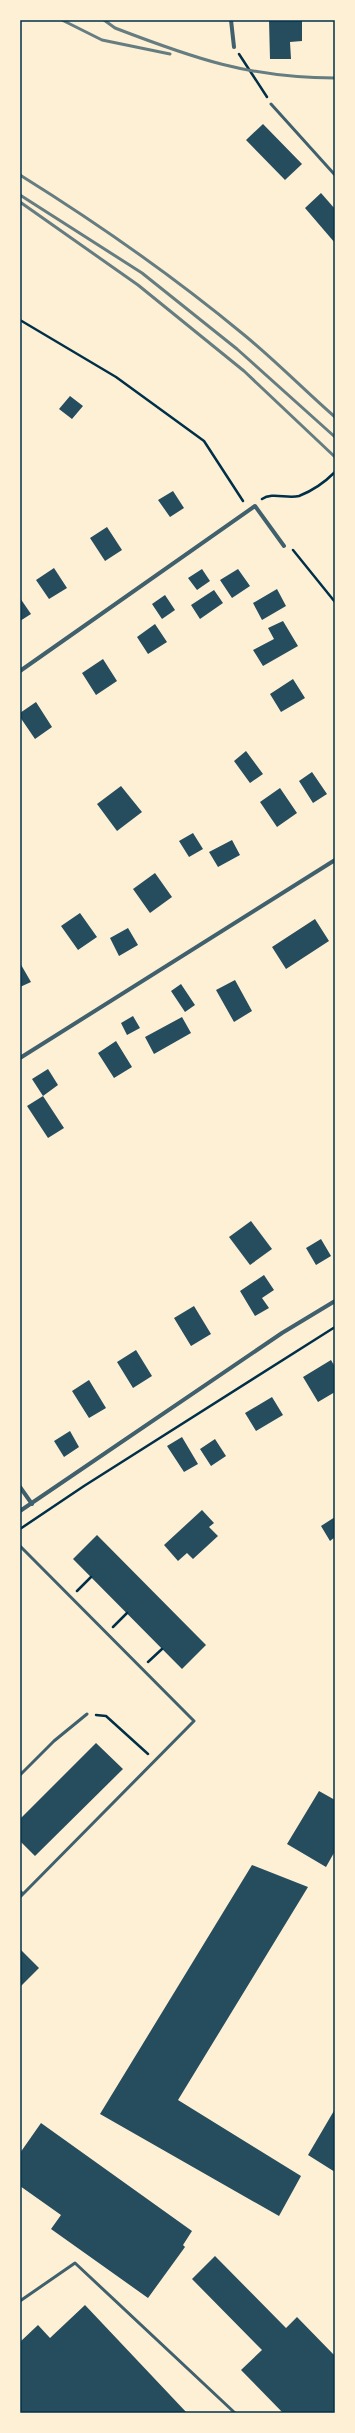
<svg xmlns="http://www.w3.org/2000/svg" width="355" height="2433" font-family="Barlow,sans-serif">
  <rect width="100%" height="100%" fill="#fdf0d5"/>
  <path fill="#264d5e" d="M269 20H302V41L290 42 291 59H270Z
    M263 124 302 164 285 180 246 140Z
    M321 193 335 209V243L305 208Z
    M70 396 83 406 72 419 59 409Z
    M173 491 184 508 170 517 158 500Z
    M107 527 122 550 105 561 90 538Z
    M54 568 67 588 49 599 36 580Z
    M202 569 210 581 197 590 188 578Z
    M238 569 250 586 232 598 220 580Z
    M277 589 286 606 262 620 253 603Z
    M214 590 223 603 200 619 191 605Z
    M165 595 175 610 162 619 152 604Z
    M20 598 31 614 20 621Z
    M283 621 298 646 263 666 253 650 274 639 268 628Z
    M155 624 167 642 148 654 137 637Z
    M103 659 117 681 96 695 82 673Z
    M293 679 305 698 281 712 270 694Z
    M36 702 52 727 35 739 20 717V713Z
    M246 751 263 774 250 783 234 761Z
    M312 772 327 794 313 803 299 781Z
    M121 786 142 812 117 831 97 804Z
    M280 788 297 813 277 827 260 802Z
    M193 833 203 849 189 857 179 841Z
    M232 840 240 855 218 867 209 852Z
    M155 873 172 897 150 913 133 889Z
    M80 913 97 937 78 950 61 926Z
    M315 919 329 941 286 969 272 947Z
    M128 928 138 945 119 956 110 938Z
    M20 963 31 982 20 987Z
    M235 980 252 1011 234 1022 216 990Z
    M181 984 195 1005 185 1012 171 991Z
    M133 1016 140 1028 127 1035 121 1023Z
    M182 1017 191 1033 154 1054 145 1037Z
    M116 1041 132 1067 114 1078 98 1053Z
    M48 1069 58 1085 43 1096 32 1079Z
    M43 1096 64 1128 48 1138 27 1106Z
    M251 1221 272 1249 250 1265 229 1237Z
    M321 1239 331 1256 316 1265 306 1248Z
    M264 1275 274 1290 262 1298 269 1308 255 1316 240 1291Z
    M194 1306 211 1334 191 1346 174 1318Z
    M136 1350 152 1376 133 1388 117 1362Z
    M331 1360 335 1367V1392L318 1402 303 1377Z
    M89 1380 106 1408 89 1418 72 1391Z
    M272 1397 283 1415 256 1431 245 1413Z
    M70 1431 79 1447 64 1457 54 1441Z
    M182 1437 198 1464 184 1472 167 1446Z
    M215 1439 226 1456 211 1466 200 1449Z
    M202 1510 214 1523 209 1527 218 1536 193 1559 187 1553 178 1561 164 1545Z
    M335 1517V1537L330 1541 321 1526Z
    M97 1535 206 1645 182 1669 73 1559Z
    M96 1743 123 1769 35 1856 20 1841V1819Z
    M319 1791 335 1800V1851L326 1867 287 1844Z
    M252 1865 308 1887 178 2100 301 2176 279 2216 100 2114Z
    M20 1949 39 1968 20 1987Z
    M335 2109V2172L308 2155Z
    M41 2123 192 2231 183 2245 185 2247 148 2298 51 2229 61 2215 20 2186V2153Z
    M215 2256 286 2328 297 2317 335 2356V2413H283L241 2370 262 2350 192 2279Z
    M85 2305 187 2413H20V2342L38 2325 50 2338Z"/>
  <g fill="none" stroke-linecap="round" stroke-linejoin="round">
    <path stroke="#003049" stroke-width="2.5" d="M239 54 267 97
      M20 320 116 377 204 441 243 501
      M262 499C272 492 287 499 299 496 312 491 325 482 335 472
      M293 550 335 602
      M20 1529 84 1486 335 1327
      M77 1591 91 1577
      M113 1627 127 1613
      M148 1662 162 1649
      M96 1715 106 1716 148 1754"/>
    <path stroke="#3f606c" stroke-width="3" d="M271 104 335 175
      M20 1546 194 1721 23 1894
      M20 1775 54 1741 87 1714
      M20 1891 23 1894 20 1897
      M20 2301 75 2263 235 2413"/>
    <path stroke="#3f606c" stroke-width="4" d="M231 20 234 47
      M20 671 255 506 284 546
      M20 1058 335 860
      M20 1487 32 1504
      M20 1511 282 1333 335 1301"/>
    <path stroke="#657d81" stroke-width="3" d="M62 20 102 40 170 54
      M104 20 115 28C193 58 249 78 335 78
      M20 175C97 223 173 276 243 334 275 360 304 390 335 417
      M20 195 142 273 237 349 335 437
      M20 202 138 285 244 371 335 457"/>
  </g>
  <rect width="355" height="2433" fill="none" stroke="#fdf0d5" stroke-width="42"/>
  <rect x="21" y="21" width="313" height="2391" fill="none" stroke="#003049" stroke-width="1.5"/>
</svg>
